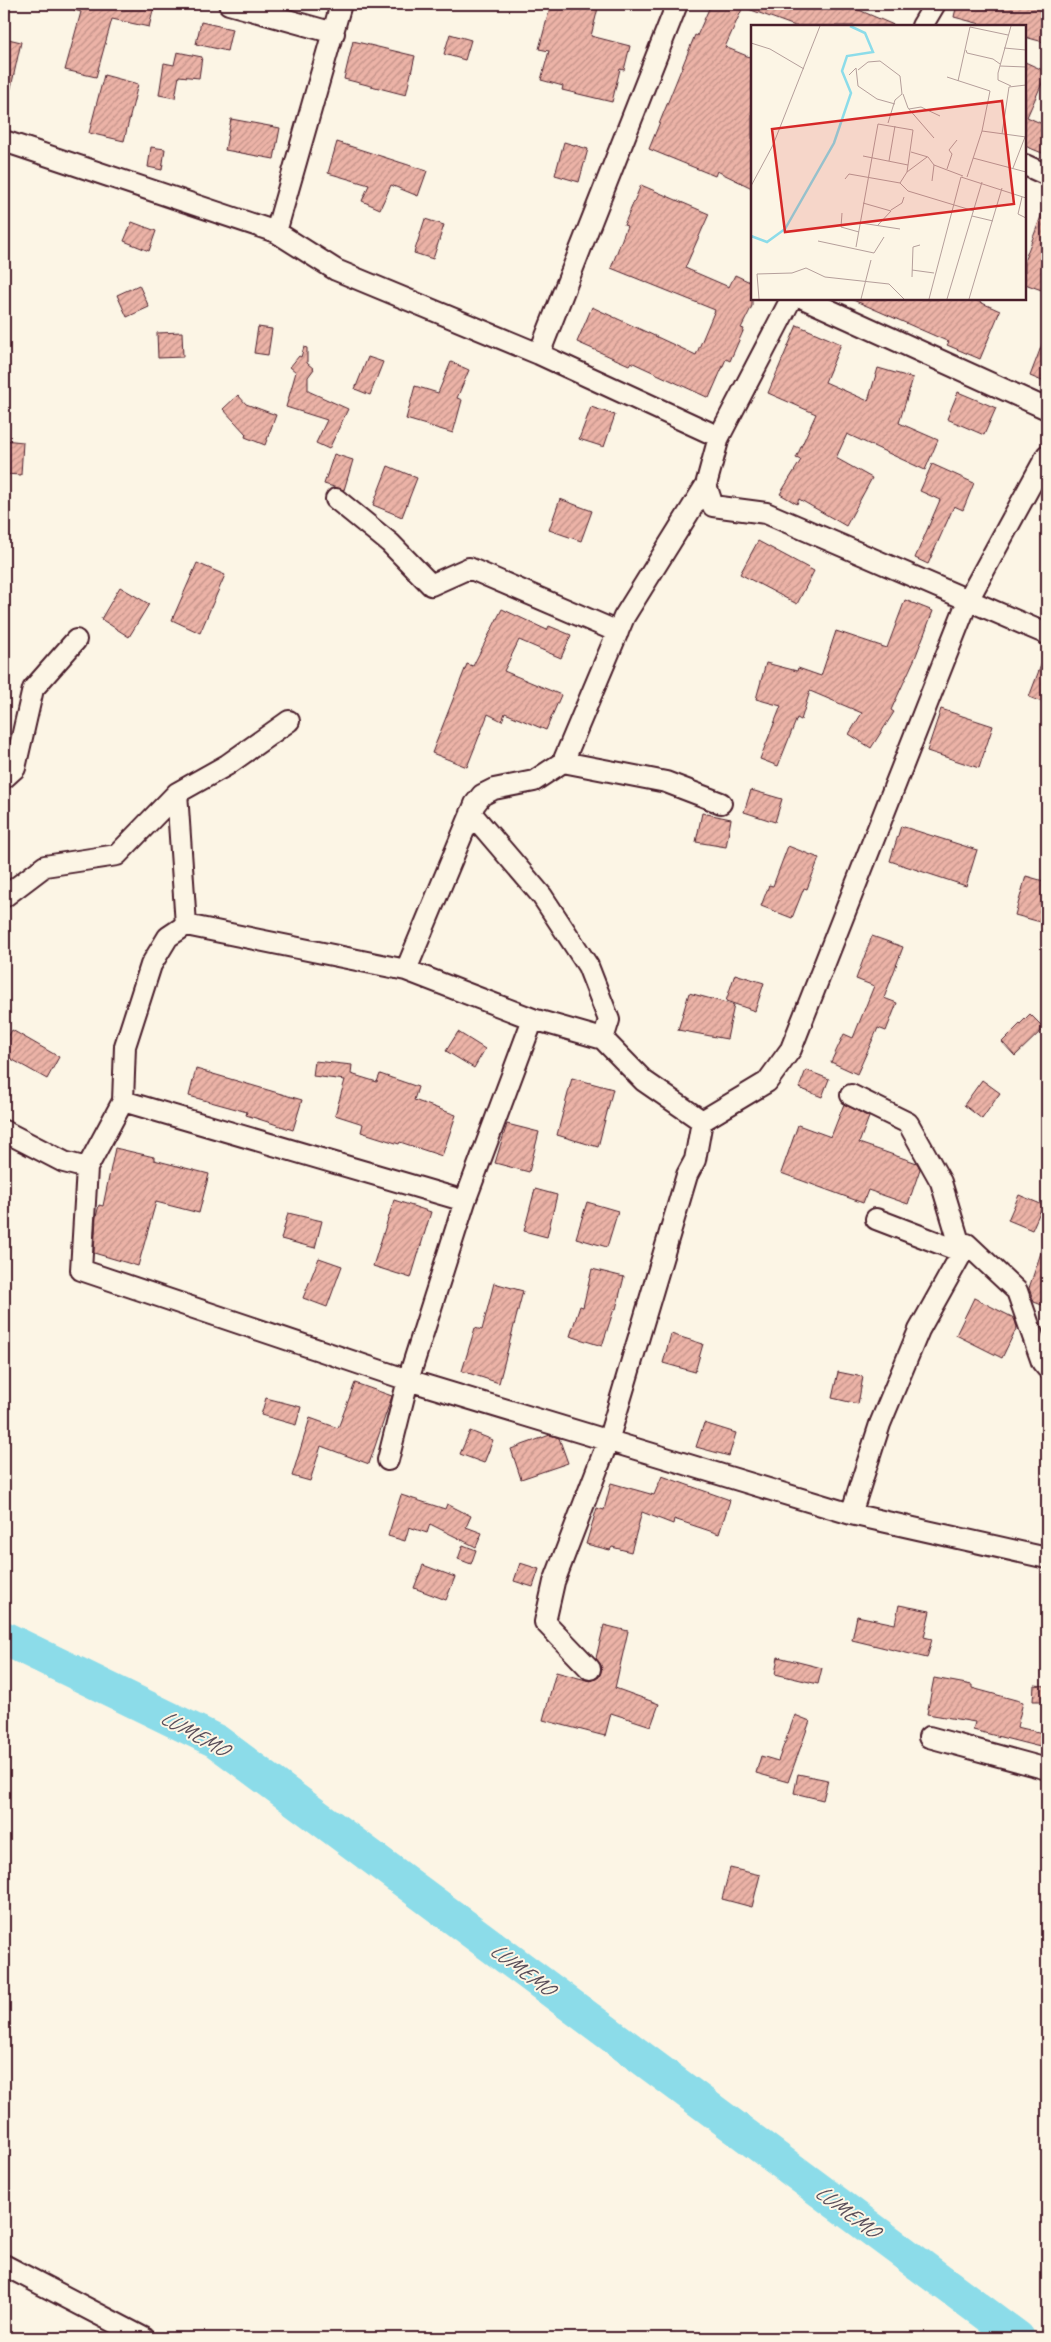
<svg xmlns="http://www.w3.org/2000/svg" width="1051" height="2342" font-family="Caveat,sans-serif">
  <defs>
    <pattern id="building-hatch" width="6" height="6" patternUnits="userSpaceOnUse" patternTransform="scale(1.25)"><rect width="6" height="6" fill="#ecb3a7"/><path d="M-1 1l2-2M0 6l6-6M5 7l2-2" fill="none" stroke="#c19188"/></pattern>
  </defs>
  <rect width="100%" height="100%" fill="#fcf5e5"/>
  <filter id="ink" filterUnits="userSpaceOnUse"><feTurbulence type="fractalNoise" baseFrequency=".02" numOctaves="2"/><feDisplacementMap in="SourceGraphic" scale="10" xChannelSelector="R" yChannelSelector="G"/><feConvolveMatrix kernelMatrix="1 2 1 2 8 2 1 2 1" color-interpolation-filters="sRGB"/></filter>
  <g filter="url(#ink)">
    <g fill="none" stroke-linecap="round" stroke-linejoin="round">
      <path stroke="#8cdce9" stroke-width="34" d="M4 1638 216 1741 1018 2338"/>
    </g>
    <path fill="url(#building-hatch)" stroke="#4a1f2b" d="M75 4H140L154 7 149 27 112 19 96 77 65 70 81 12 74 10Z
      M551 4H599L591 36 630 46 624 70 620 69 612 102 562 90 563 86 541 80 549 51 539 49Z
      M711 4H845L896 26H795L743 7 725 47 752 58V188L717 171 715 176 649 149 695 35 697 36Z
      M957 4H1047V43L1025 37V26H988L954 17Z
      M201 22 232 29 227 51 196 44Z
      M450 34 471 40 465 60 444 54Z
      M4 38 21 42 10 92H4Z
      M353 41 415 56 406 95 344 79Z
      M177 52 202 57 199 78 179 76 175 98 159 95 164 63 174 65Z
      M1025 62 1047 72 1027 117 1047 126V155L1025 146Z
      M104 75 138 84 124 141 89 133Z
      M231 119 280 128 274 159 225 150Z
      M337 142 427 171 418 196 391 185 380 209 362 201 369 185 328 173Z
      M564 142 588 149 579 182 555 175Z
      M151 147 165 149 162 170 148 167Z
      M641 185 709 214 685 268 729 287 735 275 752 283V306L741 328 744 329 730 361 726 359 709 398 631 362 629 365 577 342 592 307 696 355 715 310 611 268 627 226 624 225Z
      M1046 203H1047V292L1025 284V259Z
      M425 219 444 225 433 259 414 253Z
      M132 222 156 231 149 251 124 241Z
      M139 285 149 307 127 317 117 295Z
      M851 299H973L1000 311 980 359 947 345 949 342Z
      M797 325 841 344 825 382 868 401 878 368 913 378 899 423 938 440 925 470 847 434 836 458 872 478 846 526 799 499 797 504 780 494 801 460 796 458 816 414 768 393Z
      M258 327 272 329 268 355 254 353Z
      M182 332 183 357 158 358 157 333Z
      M1046 334H1047V383L1030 376Z
      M304 347 307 348V363L314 369 308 377V391L348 409 329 449 316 443 327 420 286 407 296 372 290 367 299 356 301 357Z
      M368 357 383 362 370 395 355 389Z
      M451 362 469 370 457 398 462 400 453 433 406 419 415 386 438 393Z
      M958 392 996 408 984 435 947 419Z
      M238 395 246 404 276 415 265 445 245 437 246 434 223 409Z
      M591 407 615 415 604 447 579 439Z
      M4 440 23 442 21 475 4 474Z
      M334 454 353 460 344 490 324 484Z
      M932 464 974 483 963 510 954 506 928 564 915 558 940 500 920 491Z
      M388 466 417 478 402 517 373 505Z
      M560 499 592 511 581 541 549 530Z
      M758 541 814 571 797 604 740 574Z
      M197 563 225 575 200 633 172 620Z
      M120 587 149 604 129 637 101 619Z
      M905 600 933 611 915 658 891 710 894 712 871 748 849 734 862 713 810 691 801 720 797 718 778 766 760 759 781 706 756 699 766 663 797 671 798 668 821 676 836 631 887 648Z
      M502 609 547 630 549 626 571 635 561 658 519 640 504 671 561 695 546 730 505 713 502 721 488 714 467 767 432 753 467 664 473 666Z
      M1046 652H1047V704L1029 697Z
      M941 709 993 726 979 768 927 751Z
      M751 790 782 799 775 822 744 812Z
      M702 813 731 819 726 847 696 842Z
      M901 826 977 850 966 886 890 861Z
      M788 846 819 858 807 889 804 888 792 918 761 906 769 885 773 886Z
      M1026 876 1047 882V913L1044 923 1015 915Z
      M872 936 903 947 884 998 897 1003 886 1031 878 1028 857 1074 831 1062 844 1034 853 1038 874 986 856 979Z
      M735 974 764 983 755 1011 726 1001Z
      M689 993 734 1005 727 1039 678 1030Z
      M1030 1014 1044 1028 1015 1056 1002 1042Z
      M12 1030 59 1057 47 1079 4 1055V1044Z
      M458 1032 485 1049 474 1068 446 1051Z
      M315 1061 352 1065 351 1074 377 1082 380 1074 418 1087 414 1100 456 1115 442 1156 400 1142 399 1144 361 1132 363 1124 335 1115 345 1080 313 1076Z
      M196 1069 302 1100 293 1130 246 1115 247 1112 189 1096Z
      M806 1070 829 1079 822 1097 799 1088Z
      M572 1078 613 1089 598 1147 557 1135Z
      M982 1080 1000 1093 982 1119 964 1105Z
      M844 1104 869 1117 859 1143 917 1163 920 1169 908 1204 868 1190 863 1203 781 1173 798 1125 831 1137Z
      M507 1124 539 1132 529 1172 495 1163Z
      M115 1148 154 1157V1160L209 1174 199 1213 156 1202 138 1266 94 1253 96 1217 99 1205 103 1206Z
      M535 1189 557 1195 547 1237 524 1231Z
      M1019 1195 1043 1205 1032 1230 1008 1220Z
      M394 1200 431 1212 411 1278 373 1266Z
      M587 1202 618 1211 607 1247 576 1238Z
      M288 1213 322 1221 315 1248 281 1239Z
      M1045 1241H1047V1307L1034 1302 1029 1288Z
      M319 1258 342 1266 327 1307 303 1298Z
      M592 1269 624 1277 616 1309H614L602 1346 570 1336 580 1306 583 1307Z
      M494 1283 523 1291 499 1383 462 1371 475 1328 482 1330Z
      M974 1298 1014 1318 1017 1327 1002 1358 956 1335Z
      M671 1334 703 1344 695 1372 663 1363Z
      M838 1372 863 1377 858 1404 832 1398Z
      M355 1383 392 1396 369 1464 321 1446 310 1481 292 1476 310 1418 338 1428Z
      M266 1398 301 1407 296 1425 261 1415Z
      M704 1423 736 1433 729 1456 696 1447Z
      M470 1431 493 1440 484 1463 460 1454Z
      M550 1435 559 1438 568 1463 521 1479 511 1449Z
      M662 1476 730 1500 719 1534 674 1519 673 1524 642 1512 631 1552 612 1547 610 1550 586 1544 597 1508 604 1510 611 1483 654 1495Z
      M401 1495 445 1509 447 1504 471 1516 466 1527 482 1533 476 1547 430 1524 427 1533 409 1527 405 1541 388 1536Z
      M463 1545 476 1550 471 1564 458 1559Z
      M520 1563 539 1569 533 1587 514 1581Z
      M423 1565 455 1577 446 1600 414 1588Z
      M899 1605 930 1611 924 1637 932 1639 927 1658 852 1640 857 1616 895 1624Z
      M604 1625 628 1631 615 1688 659 1704 651 1726 611 1713 605 1736 543 1720 556 1672 590 1681 599 1677 602 1667 596 1658Z
      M778 1657 822 1668 818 1684 775 1674Z
      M934 1678 972 1685V1688L1023 1702 1017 1727 1047 1734 1044 1748 973 1730 975 1722 927 1714Z
      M1034 1685 1047 1686V1701H1033Z
      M795 1715 810 1721 788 1782 756 1773 761 1756 778 1761Z
      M798 1774 828 1780 823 1800 794 1793Z
      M730 1868 760 1875 752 1907 722 1899Z"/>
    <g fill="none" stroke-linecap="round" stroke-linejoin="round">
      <defs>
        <path id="street" d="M229 4 334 33
          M341 4 276 232 336 270 539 354 719 437
          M922 26 935 4
          M4 141 276 232
          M1025 165 1047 175
          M791 299 719 437 706 485 713 506 766 513 1047 634
          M805 299 1047 409
          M539 354 677 4
          M336 499 390 543 431 585 469 568 618 632
          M563 762 666 782 721 803
          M4 778 15 768 33 689 76 640
          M177 793 186 925
          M471 813 542 896 588 966 609 1020 603 1039
          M4 897 45 866 117 855 177 793 227 765 289 721
          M406 970 475 804 482 795 494 789 534 781 563 762 624 617 706 485
          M851 1095 908 1123 941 1182 962 1252
          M123 1101 465 1201
          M702 1121 644 1081 603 1039 533 1019 406 970 186 925 168 937 151 965 125 1046 123 1101 87 1168 81 1270 408 1380 851 1514 1047 1558
          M4 1131 64 1162 87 1168
          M876 1219 962 1252
          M388 1460 408 1380 465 1201 533 1019
          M851 1514 880 1424 919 1330 967 1244 1017 1291 1042 1362 1047 1368
          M590 1669 545 1622 554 1582 608 1441 687 1175 695 1160 702 1121 767 1082 791 1049 968 600 1047 455
          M929 1737 1047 1769
          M4 2265 144 2338"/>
      </defs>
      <use href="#street" stroke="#4a1f2b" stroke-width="24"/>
      <use href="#street" stroke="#fcf5e5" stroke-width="20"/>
    </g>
  </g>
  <g text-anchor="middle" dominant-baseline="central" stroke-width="4" stroke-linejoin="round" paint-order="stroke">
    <g font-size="22" font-style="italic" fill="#5a4e5a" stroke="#fcf5e5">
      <text transform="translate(194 1733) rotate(29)">LUMEMO</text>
      <text transform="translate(522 1969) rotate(37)">LUMEMO</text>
      <text transform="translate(847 2211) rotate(37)">LUMEMO</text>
    </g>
  </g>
  <g transform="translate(751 25)">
    <rect width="275" height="275" fill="#fcf5e5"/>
    <path fill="none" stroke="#8cdce9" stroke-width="2.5" d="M0 211 16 217 34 204 83 118 100 68 91 46 96 31 122 27 114 8 99 1"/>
    <path fill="none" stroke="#b59f9b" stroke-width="1" d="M260 1 247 48V55L260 61M0 18 19 24 53 44M253 23 275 25M215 25 216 28 242 34 249 39M249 41 275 42M107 45 117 37 129 36 149 51 151 69 144 75 137 98M98 50 105 43 107 61 126 74 144 79M196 52 239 66 231 106M207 56 219 2 257 10M152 69 157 83 183 113M158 84 170 82 189 91M251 109 258 62 275 60M160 127 177 132 183 140 212 151M112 131 157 140M222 133 275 147M138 136 144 101M262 143 274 112M196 144 201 129 198 125 206 115M156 147 176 132M216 152 231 106 275 112M94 154 98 149 149 158 157 166 223 186M181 156 183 140M0 161 22 120 69 1M271 172 267 189 275 193M112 178 140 186 127 200M140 185 151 178 153 172M91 188 90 202 108 207M221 191 242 196M110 198 149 204M67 216 123 228 133 212M105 222 127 99 162 105 156 147 149 158M161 245 183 248M161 252 162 222 169 220M8 274 6 249 41 248 55 243 74 252 138 259 153 274M110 274 120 235M178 274 210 152 275 173M196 274 231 157M218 274 251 163"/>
    <path fill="#d62828" fill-opacity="0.15" stroke="#d62828" stroke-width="2.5" d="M251 76 263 179 34 207 21 104Z"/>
    <rect width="275" height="275" fill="none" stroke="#4a1f2b" stroke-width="2.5"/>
  </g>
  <rect width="1051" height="2342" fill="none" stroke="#fcf5e5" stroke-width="20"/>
  <rect x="10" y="10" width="1031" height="2322" fill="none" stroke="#4a1f2b" stroke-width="2" filter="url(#ink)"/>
</svg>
